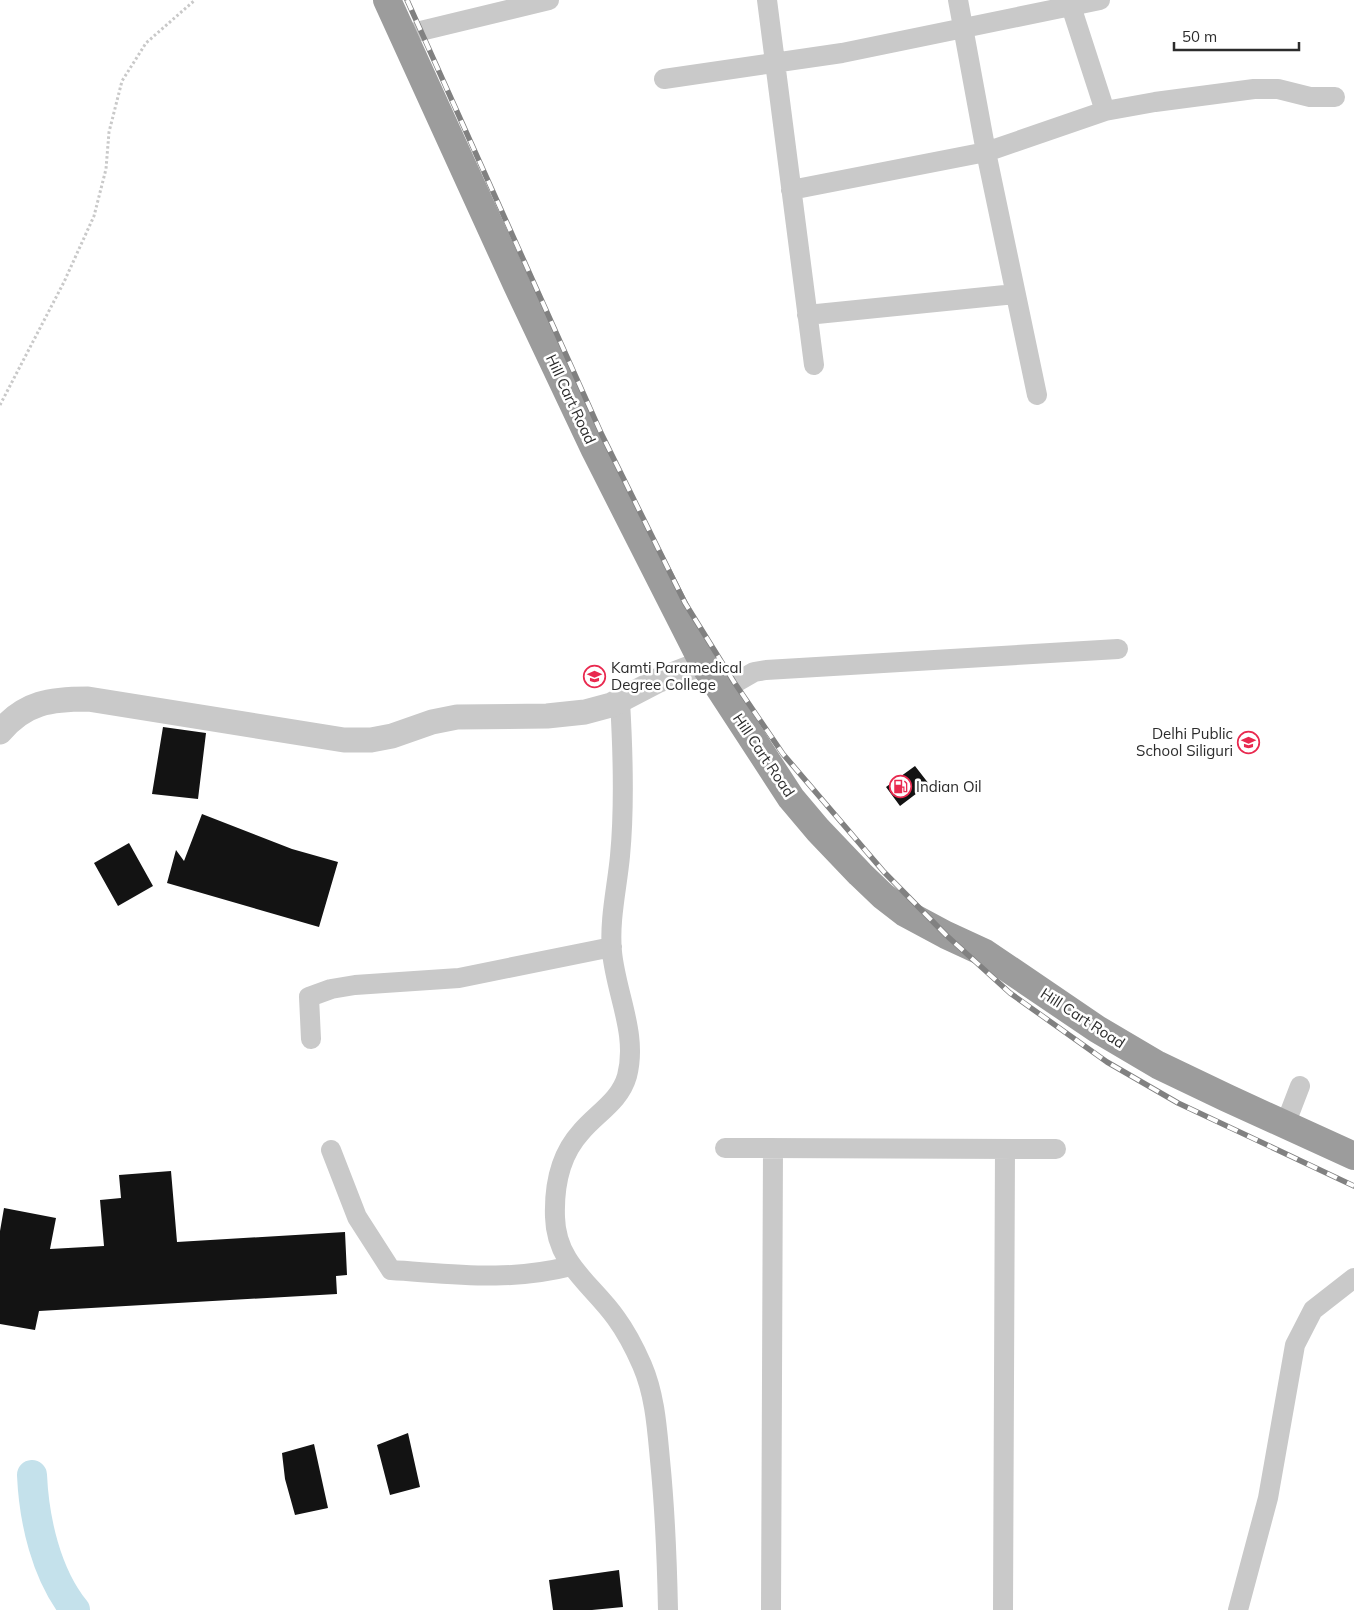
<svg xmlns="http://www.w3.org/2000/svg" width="1354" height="1610" font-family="Mulish,sans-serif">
  <rect width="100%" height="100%" fill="#fff"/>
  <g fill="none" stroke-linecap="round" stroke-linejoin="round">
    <path stroke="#c4e1eb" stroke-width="30" d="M32 1475C34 1520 46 1574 75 1610"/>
  </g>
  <path fill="#131313" d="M163 727 206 733 198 799 152 794Z
    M915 766 929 784 900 806 886 787Z
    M202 814 292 849 338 862 319 927 167 883 176 850 184 861Z
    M129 843 153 886 118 906 94 863Z
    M171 1171 177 1242 345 1232 347 1275 336 1276 337 1294 39 1311 35 1330 0 1324V1231L4 1208 56 1218 50 1249 104 1246 100 1200 121 1198 119 1175Z
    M408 1433 420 1487 390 1495 377 1445Z
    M314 1444 328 1508 295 1515 285 1479 282 1453Z
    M619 1570 623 1607 592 1610H553L549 1580Z"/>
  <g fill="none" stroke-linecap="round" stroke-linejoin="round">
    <path stroke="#c9c9c9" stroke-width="3" stroke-dasharray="2.5 2.5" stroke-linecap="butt" d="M0 405 64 282 94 216 106 169 109 132 122 81 146 43 195 0"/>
    <path stroke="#c9c9c9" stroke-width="20" d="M767 0 814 365
      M958 0 986 152 1037 395
      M1069 0 1105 111
      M404 35 549 0
      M664 79 842 53 1100 0
      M791 190 986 152 1105 111 1155 102 1254 89H1278L1310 97H1335
      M807 315 1015 294
      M721 691 754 672 766 670 1118 649
      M620 701C623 752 625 804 620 856 617 888 609 920 612 952 616 994 638 1034 627 1076 620 1101 597 1113 581 1132 560 1155 554 1187 555 1217 556 1264 592 1284 616 1318 627 1333 635 1349 642 1365 655 1395 657 1428 660 1460 665 1510 667 1560 668 1610
      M311 1039 309 997 331 989 355 985 459 978 612 947
      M1285 1125 1300 1086
      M725 1148 1056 1149
      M331 1150 357 1217 391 1270C455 1274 508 1282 571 1266
      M771 1610 773 1148
      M1003 1610 1005 1149
      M1238 1610 1268 1498 1295 1345 1313 1310 1354 1278"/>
    <path stroke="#c9c9c9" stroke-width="25" d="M0 732C25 702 51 699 88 699L344 740H371L392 736 432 722 457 717 547 716 585 712 611 705 659 680 703 663"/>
    <path stroke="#9c9c9c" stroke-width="28" d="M387 0 517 285 595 450 703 663 791 798 818 830 860 874 883 896 905 913 946 935 985 953 1097 1029 1158 1065 1227 1098 1354 1156"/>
    <defs>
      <path id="rail" d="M407 0 602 435 685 603 734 682 783 754 884 872 946 935 1010 993 1107 1062 1178 1103 1354 1186"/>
    </defs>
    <use href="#rail" stroke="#818181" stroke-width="5.5"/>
    <use href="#rail" stroke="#fff" stroke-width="4" stroke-dasharray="11" stroke-linecap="butt"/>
  </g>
  <defs>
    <symbol id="university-ring" viewBox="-11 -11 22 22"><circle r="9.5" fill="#fff" stroke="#e9294f" stroke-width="1.5"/><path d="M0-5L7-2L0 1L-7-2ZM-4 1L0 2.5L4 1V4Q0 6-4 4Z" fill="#e9294f"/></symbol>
    <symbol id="school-ring" viewBox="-11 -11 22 22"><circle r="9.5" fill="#fff" stroke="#e9294f" stroke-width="1.5"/><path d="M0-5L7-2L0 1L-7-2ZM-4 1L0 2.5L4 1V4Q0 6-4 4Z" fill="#e9294f"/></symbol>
    <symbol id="fuel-ring" viewBox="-11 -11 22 22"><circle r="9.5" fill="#fff" stroke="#e9294f" stroke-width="1.5"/><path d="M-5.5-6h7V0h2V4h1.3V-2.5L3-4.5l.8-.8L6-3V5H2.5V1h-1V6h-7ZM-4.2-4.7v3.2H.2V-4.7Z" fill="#e9294f"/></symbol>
  </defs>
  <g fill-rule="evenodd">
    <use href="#university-ring" x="582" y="664" width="25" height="25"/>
    <use href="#school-ring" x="1236" y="730" width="25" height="25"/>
    <use href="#fuel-ring" x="888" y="774" width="25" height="25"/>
  </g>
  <g text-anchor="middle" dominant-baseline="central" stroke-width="5" stroke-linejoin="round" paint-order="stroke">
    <g font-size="15" fill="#2c2c2c" stroke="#fff">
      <text transform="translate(571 399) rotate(65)">Hill Cart Road</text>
      <text transform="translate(764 755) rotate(56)">Hill Cart Road</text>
      <text transform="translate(1083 1018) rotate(33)">Hill Cart Road</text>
    </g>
    <g font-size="15" fill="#2c2c2c" stroke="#fff" text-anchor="start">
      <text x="611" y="667">Kamti Paramedical<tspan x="611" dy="17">Degree College</tspan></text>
      <text x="1233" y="733" text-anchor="end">Delhi Public<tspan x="1233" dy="17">School Siliguri</tspan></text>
      <text x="916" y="786">Indian Oil</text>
    </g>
  </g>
  <path d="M1174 42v8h125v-8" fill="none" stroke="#2c2c2c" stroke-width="2.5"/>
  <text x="1182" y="42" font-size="15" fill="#2c2c2c" stroke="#ffffff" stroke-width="4" paint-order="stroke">50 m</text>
</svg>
